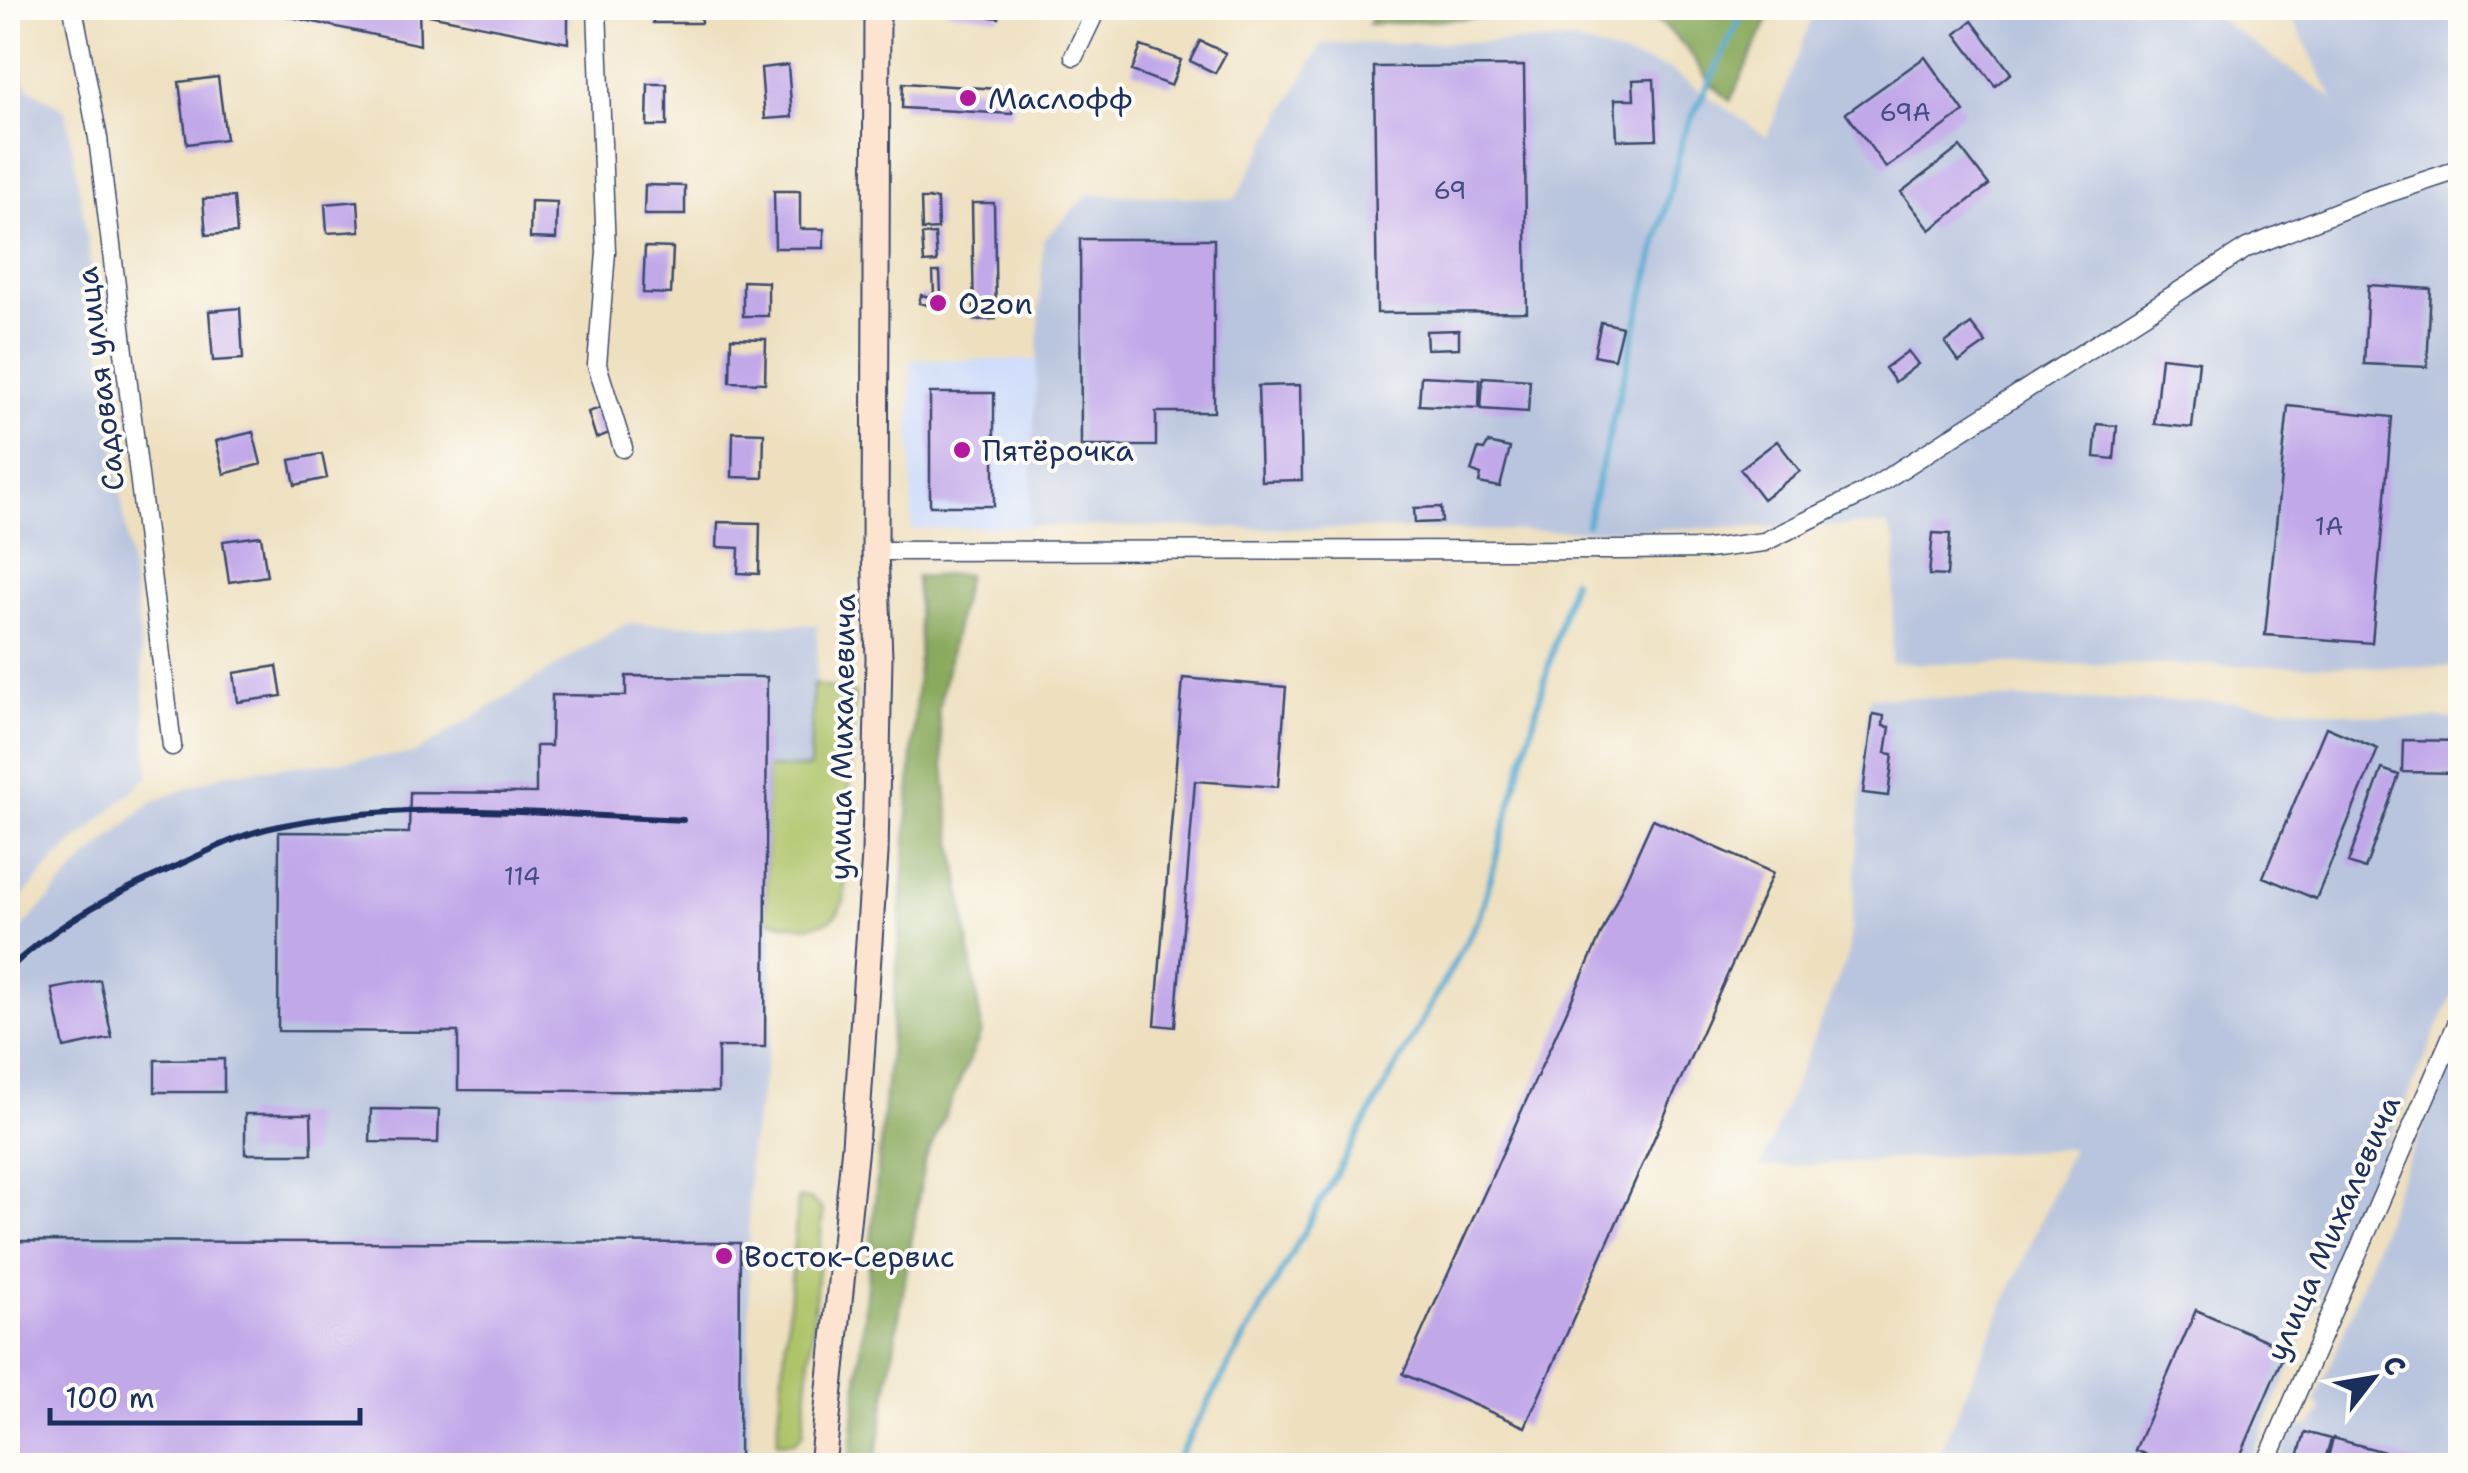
<svg xmlns="http://www.w3.org/2000/svg" width="2468" height="1473" font-family="'Shantell Sans',sans-serif">
  <rect width="100%" height="100%" fill="#fdfcf7"/>
  <filter id="ink" filterUnits="userSpaceOnUse"><feTurbulence type="fractalNoise" baseFrequency=".01" numOctaves="2"/><feDisplacementMap in="SourceGraphic" scale="20" xChannelSelector="R" yChannelSelector="G"/><feConvolveMatrix kernelMatrix="1 2 1 2 8 2 1 2 1" color-interpolation-filters="sRGB"/></filter>
  <filter id="wash" filterUnits="userSpaceOnUse"><feTurbulence type="fractalNoise" baseFrequency=".0048" numOctaves="4" result="noise"/><feDisplacementMap in="SourceGraphic" scale="40" xChannelSelector="R" yChannelSelector="G"/><feGaussianBlur stdDeviation="2.25" result="paint"/><feColorMatrix in="noise" values="0 0 0 0 0 0 0 0 0 0 0 0 0 0 0 0 0 1.4 0 .05"/><feComposite in="paint" operator="in"/></filter>
  <g filter="url(#wash)">
    <rect width="100%" height="100%" fill="#eee0bf"/>
    <path fill="#cddbfa" d="M910 360H1038L1029 526 912 529Z"/>
    <path fill="#b9c5de" d="M1816 8H2203L2334 100 2287 8H2460V667L1891 663 1896 543 1887 525 1539 531 1029 526 1043 240 1089 194 1235 199 1322 44 1573 41 1670 70 1767 137Z
      M8 61 30 89 66 110 86 231 140 636 149 776 58 857 8 913Z
      M625 624 817 625 816 772 771 904 772 1031 749 1156V1465L8 1466V945L11 940 87 858 152 802 226 773 413 754Z
      M1869 697 2235 702 2398 718 2460 719V977L2248 1465H1934L2072 1148 1760 1168 1849 953Z
      M2460 1040V1465L2277 1466 2293 1429 2311 1425 2322 1411 2315 1401 2350 1317 2393 1197Z"/>
    <path fill="#aec469" stroke="#647a64" stroke-width="2.5" d="M813 684 855 694 844 901C841 906 839 912 835 916 818 931 784 926 766 918V768H810Z
      M798 1198 812 1200 823 1211 803 1434 794 1442 777 1443Z"/>
    <path fill="#8aaa5d" stroke="#526c5e" stroke-width="2.5" d="M1377 8H1773L1730 101 1709 81 1684 45 1646 8 1368 24Z
      M967 574 938 711 949 815 982 1031 924 1163 875 1465H850L898 958 920 641 916 577Z"/>
    <g fill="none" stroke-linecap="round" stroke-linejoin="round">
      <path stroke="#54aad0" stroke-width="6" d="M1587 524 1684 134 1745 8
        M1173 1466 1480 917 1572 580"/>
    </g>
    <g id="blocks">
      <path fill="#c1a8e9" d="M171 8H211V10L172 14Z
        M286 8H419L420 45 286 16Z
        M429 8H568V43L429 15Z
        M653 8H701V23H653Z
        M947 8H1000L999 18 947 11Z
        M1972 21 2011 73 1995 86 1956 34Z
        M1200 41 1226 53 1215 73 1190 61Z
        M1141 46 1181 60 1171 86 1132 71Z
        M1925 57 1964 112 1886 168 1846 113Z
        M788 65 792 117 765 119 761 68Z
        M1524 66 1527 312 1377 313 1374 67Z
        M218 77 226 139 187 144 179 82Z
        M1654 79 1657 139 1617 140 1615 99H1634L1633 80Z
        M903 83 1014 90 1012 114 902 108Z
        M648 84H667V126H647Z
        M1960 147 1989 185 1930 230 1901 192Z
        M645 185 685 186V215H644Z
        M774 191H800V229H824V248H775Z
        M234 197 237 233 206 235 203 199Z
        M921 199H937L938 229 922 230Z
        M358 201 360 231 327 233 325 204Z
        M531 201 557 202 556 239 530 238Z
        M972 203H994L996 319 974 320Z
        M935 234 937 262 924 263 922 235Z
        M1080 239H1214V412H1156V446H1081Z
        M645 247 673 248 671 294 643 293Z
        M933 272H940L941 294 934 295Z
        M743 281 768 282V316H743Z
        M2368 285 2431 289 2427 367 2364 364Z
        M921 295 944 300 942 308 919 303Z
        M240 308 243 359 213 361 209 311Z
        M1601 322 1622 327 1614 359 1594 355Z
        M1971 324 1986 343 1959 362 1945 343Z
        M1459 330V348L1427 349 1426 331Z
        M731 338 766 339 765 383 730 382Z
        M1908 351 1918 364 1895 382 1885 368Z
        M2161 357 2199 361 2192 428 2154 424Z
        M1421 376 1480 379 1479 408 1419 405Z
        M1483 377 1530 380 1528 412 1481 409Z
        M1300 385 1302 480 1261 481 1258 386Z
        M930 393H994V506H930Z
        M606 406 615 431 596 438 588 412Z
        M2288 406 2392 417 2372 643 2265 635Z
        M2097 424 2117 426 2114 459 2094 457Z
        M253 432 261 464 224 474 216 441Z
        M733 432 764 433 763 478 732 477Z
        M1777 441 1800 471 1763 499 1740 469Z
        M1488 443 1510 448 1500 487 1479 483 1481 475 1471 471 1478 449 1484 450Z
        M322 454 327 478 295 485 290 460Z
        M1441 507 1442 522 1415 523 1414 508Z
        M718 522 760 523 759 574 738 573 739 548 717 547Z
        M1933 533 1950 534 1947 576 1929 575Z
        M261 536 267 576 229 582 223 541Z
        M277 666 282 696 238 702 234 673Z
        M626 676 767 677 765 1047H718V1092L458 1090V1032L278 1031 279 832 409 833 410 792 536 793V746H551L552 695 626 696Z
        M1183 678 1286 687 1278 787 1195 781 1175 1027 1155 1025Z
        M1873 714 1884 716 1883 726 1890 727 1886 753 1893 754 1888 796 1863 793Z
        M2326 727 2378 749 2316 899 2263 877Z
        M2403 740 2460 741V773L2402 772Z
        M2382 769 2399 775 2365 869 2348 863Z
        M1653 819 1773 873 1525 1427 1403 1374Z
        M100 980 112 1038 64 1048 52 989Z
        M224 1059V1092H155V1060Z
        M371 1109 439 1110 438 1143 370 1142Z
        M245 1114H311L312 1154H245Z
        M8 1241 740 1243 739 1466H8Z
        M2196 1310 2286 1349 2236 1466H2172L2135 1450Z
        M2305 1432 2331 1439 2323 1466 2296 1464Z
        M2333 1438 2421 1462 2420 1466H2326Z"/>
    </g>
  </g>
  <g filter="url(#ink)">
    <use href="#blocks" fill-opacity="0" stroke="#3b4a6d" stroke-width="2.5"/>
    <g fill="none" stroke-linecap="round" stroke-linejoin="round">
      <defs>
        <path id="street" d="M73 8 98 138 172 746
          M597 8 606 252 597 365 623 448
          M1074 56 1097 8
          M875 551 1621 550 1707 549 1764 542 1864 493 2247 248 2364 201 2452 172 2460 164
          M2265 1466 2460 1017"/>
        <path id="secondary" d="M822 1466 855 1146 875 854 879 658 875 551 877 8"/>
      </defs>
      <use href="#street" stroke="#3b4a6d" stroke-width="21"/>
      <use href="#secondary" stroke="#3b4a6d" stroke-width="29"/>
      <use href="#street" stroke="#fff" stroke-width="18"/>
      <use href="#secondary" stroke="#fde4d1" stroke-width="25"/>
      <path stroke="#1b2f5e" stroke-width="6" d="M8 970C50 929 107 897 161 873 195 858 230 838 266 829 402 797 545 815 683 820"/>
    </g>
  </g>
  <g fill="#b5179e" stroke="#fdfcf7" stroke-width="4">
    <circle cx="968" cy="98" r="10"/>
    <circle cx="938" cy="303" r="10"/>
    <circle cx="962" cy="450" r="10"/>
    <circle cx="724" cy="1256" r="10"/>
  </g>
  <g text-anchor="middle" dominant-baseline="central" stroke-width="8" stroke-linejoin="round" paint-order="stroke">
    <g font-size="25" fill="#444d81">
      <text x="1905" y="112">69А</text>
      <text x="1450" y="190">69</text>
      <text x="2329" y="526">1А</text>
      <text x="522" y="876">114</text>
    </g>
    <g font-size="30" fill="#1b2f5e" stroke="#fdfcf7" text-anchor="start">
      <text x="988" y="98">Маслофф</text>
      <text x="958" y="303">Ozon</text>
      <text x="982" y="450">Пятёрочка</text>
      <text x="744" y="1256">Восток-Сервис</text>
    </g>
    <g font-size="30" fill="#1b2f5e" stroke="#fdfcf7">
      <text transform="translate(100 379) rotate(-97)">Садовая улица</text>
      <text transform="translate(842 737) rotate(-89)">улица Михалевича</text>
      <text transform="translate(2333 1228) rotate(-66)">улица Михалевича</text>
    </g>
  </g>
  <rect width="2468" height="1473" fill="none" stroke="#fdfcf7" stroke-width="40"/>
  <g transform="translate(2373 1378) rotate(59)" stroke="#fdfcf7" stroke-width="8" paint-order="stroke">
  <path d="M0-8L18 38L0 25L-18 38Z" fill="#1b2f5e"/>
  <text y="-15" font-size="28" font-weight="bold" text-anchor="middle" fill="#1b2f5e">С</text>
  </g>
  <path d="M50 1408v15h310v-15" fill="none" stroke="#1b2f5e" stroke-width="5"/>
  <text x="65" y="1408" font-size="30" fill="#1b2f5e" stroke="#fdfcf7" stroke-width="8" paint-order="stroke">100 m</text>
</svg>
